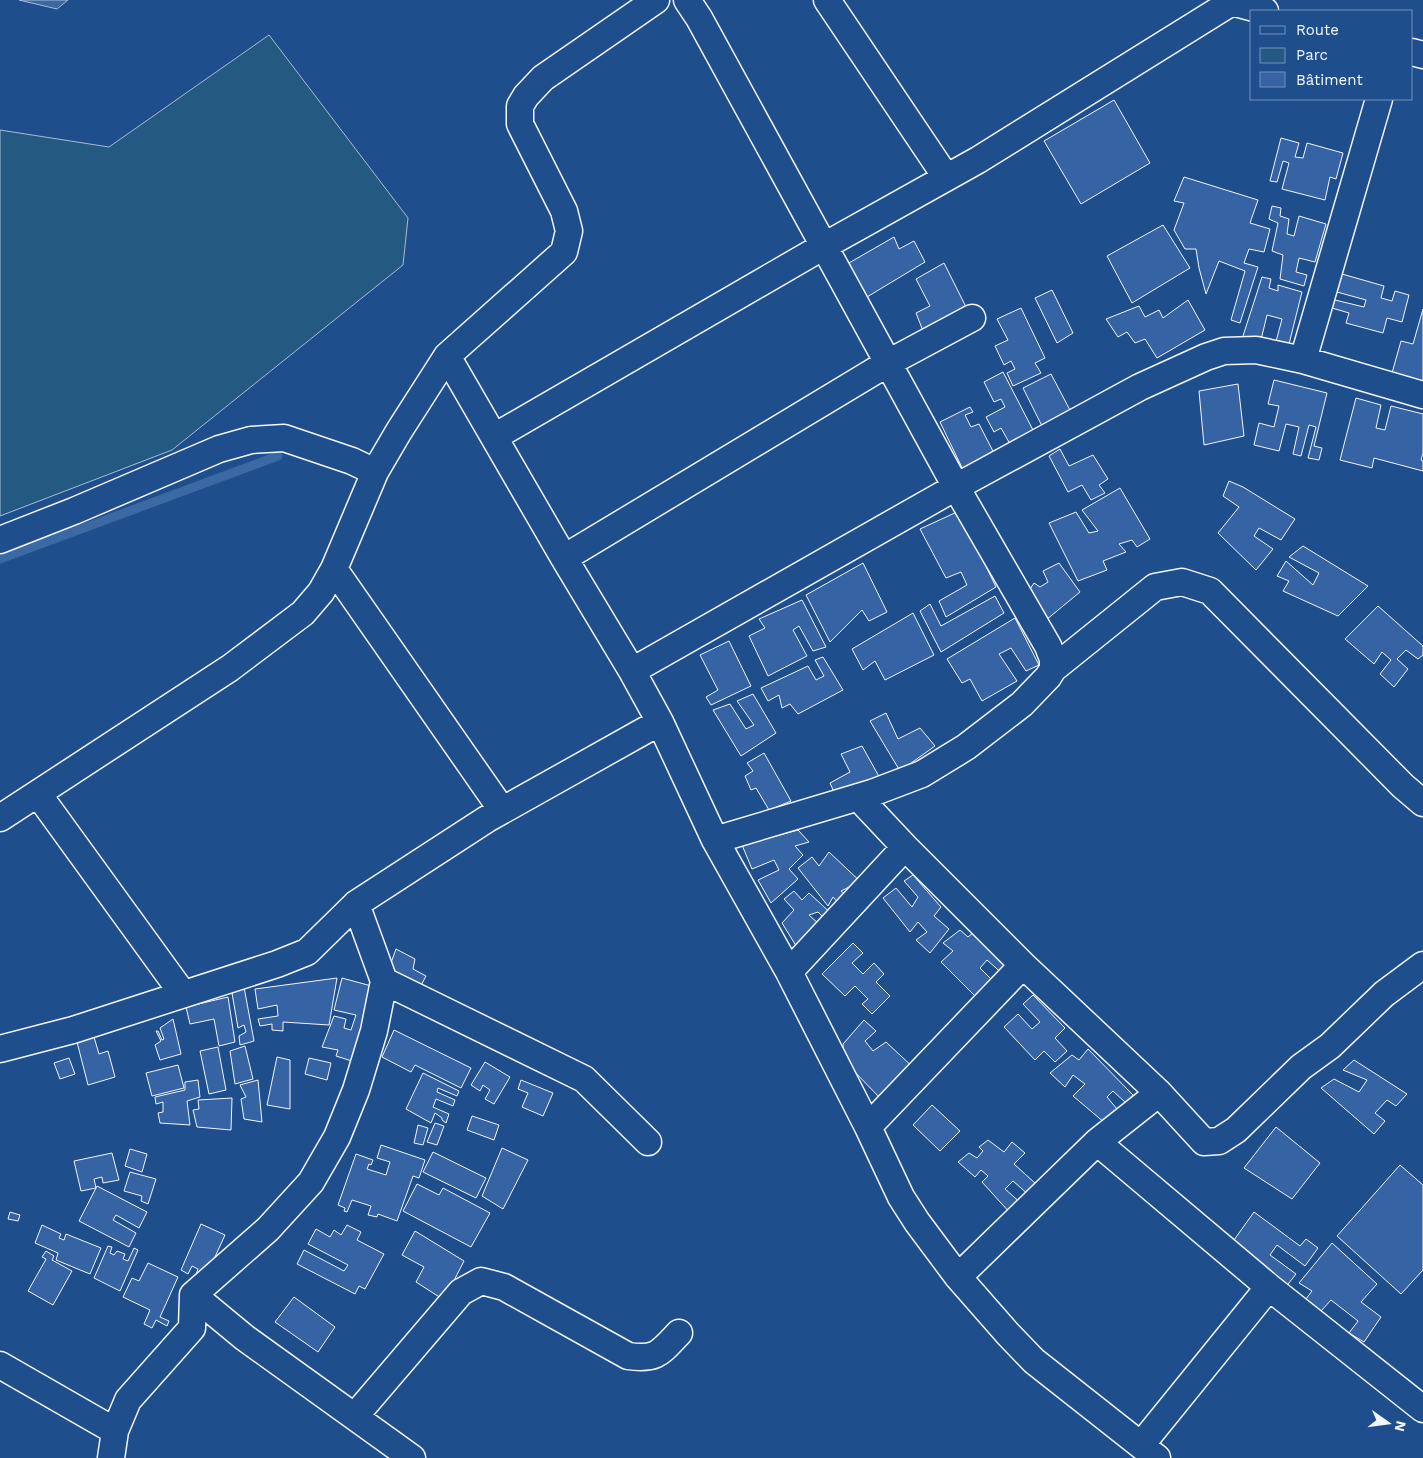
<svg xmlns="http://www.w3.org/2000/svg" width="1423" height="1458" font-family="'Work Sans',sans-serif">
  <rect width="100%" height="100%" fill="#1f4e8c"/>
  <path fill="#245a82" stroke="#a8bbd7" d="M269 35 408 218 403 265 172 450 0 516V130L109 147Z"/>
  <path fill="#3b69a3" stroke="#a8bbd7" d="M19 0H68L57 9Z"/>
  <g fill="none" stroke-linecap="round" stroke-linejoin="round">
    <path stroke="#3b69a3" stroke-width="9" d="M0 559 278 456"/>
  </g>
  <path fill="#3563a3" stroke="#f2f6ff" d="M1114 100 1150 163 1081 204 1044 141Z
    M1281 138 1299 143 1295 157 1303 158 1307 143 1343 153 1336 179 1330 177 1325 200 1282 189 1289 163 1283 161 1277 182 1270 181Z
    M1184 177 1258 200 1250 223 1270 229 1264 252 1249 249 1244 263 1258 267 1240 323 1231 320 1245 271 1219 261 1206 294 1199 268 1196 249H1185L1174 230 1184 203 1174 201Z
    M1272 206 1281 208 1280 216 1289 219 1287 234 1294 236 1299 216 1326 224 1315 262 1299 258 1296 272 1307 275 1304 286 1280 279 1283 255 1272 251 1278 223 1269 219Z
    M1163 225 1190 268 1132 303 1107 256Z
    M894 237 899 249 914 241 925 262 857 303 842 267Z
    M944 263 967 309 923 331 916 313 930 306 916 279Z
    M1342 274 1384 286 1381 298 1392 301 1395 291 1409 295 1402 322 1387 318 1383 333 1346 323 1349 313 1332 308 1335 300 1364 307 1366 300 1337 292Z
    M1262 277 1271 279 1269 288 1278 291V285L1302 292 1287 352 1274 349 1282 319 1267 315 1260 344 1242 339Z
    M1052 290 1073 333 1057 343 1035 298Z
    M1188 300 1205 330 1157 358 1145 339 1135 343 1127 332 1118 337 1106 319 1139 306 1145 317 1159 310 1163 318Z
    M1021 308 1045 358 1035 363 1041 373 1013 386 1007 373 1015 369 1011 361 1004 365 995 346 1008 340 997 319Z
    M1423 309V382L1392 373 1401 341 1413 344Z
    M1003 372 1034 432 1010 444 1001 428 994 432 986 417 1005 407 1001 399 994 402 984 382Z
    M1051 374 1071 412 1042 426 1023 388Z
    M1274 380 1327 393 1314 446 1322 448 1319 460 1308 458 1316 427 1309 425 1301 456 1293 454 1299 427 1286 424 1279 451 1254 445 1259 423 1274 427 1279 406 1268 404Z
    M1238 384 1244 436 1204 445 1199 391Z
    M1356 398 1381 405 1376 428 1385 430 1391 406 1423 414V453L1421 460 1423 461V471L1374 458 1372 468 1340 460Z
    M970 407 973 412 965 415 971 427 979 424 998 461 967 478 940 422Z
    M1060 449 1069 466 1093 455 1108 479 1099 485 1105 493 1091 500 1082 485 1068 492 1049 456Z
    M1229 481 1243 487 1295 519 1281 540 1259 528 1254 536 1273 549 1256 570 1218 533 1239 507 1223 496Z
    M1120 488 1150 539 1137 547 1132 540 1119 544 1126 552 1103 561 1107 570 1078 581 1049 523 1076 512 1089 533 1098 531 1082 510Z
    M959 511 996 587 946 617 939 601 967 585 961 572 946 578 920 529Z
    M1303 546 1368 586 1338 616 1283 591 1289 581 1277 576 1286 561 1313 585 1319 573 1289 557Z
    M863 563 887 612 869 621 862 610 830 642 806 595Z
    M1059 563 1080 592 1046 620 1028 592 1034 583 1040 587 1048 582 1043 571Z
    M995 596 1004 613 941 652 920 611 930 604 941 626Z
    M802 600 826 647 813 651 799 626 793 630 807 656 768 676 749 636 765 628 759 619Z
    M1378 606 1423 646V655L1418 659 1406 650 1397 659 1408 669 1394 687 1380 674 1391 660 1382 652 1374 664 1345 639Z
    M913 613 934 655 885 680 875 661 863 670 852 649Z
    M1015 618 1039 665 1026 671 1011 648 999 654 1017 681 982 701 970 679 962 683 947 659Z
    M729 641 751 686 711 705 706 697 718 690 700 655Z
    M823 657 843 690 798 714 790 704 782 708 779 695 768 701 761 688 808 666 816 680 824 676 815 660Z
    M753 694 776 733 741 756 713 710 730 704 746 729 754 725 737 701Z
    M886 713 898 739 920 728 935 746 900 771 870 721Z
    M862 746 881 780 837 799 830 783 850 772 841 754Z
    M764 753 791 801 769 810 756 788 751 790 745 776 753 771 747 763Z
    M798 830 809 842 795 846 803 855 789 869 798 879 771 903 758 880 779 870 774 860 752 869 742 845Z
    M829 852 864 885 859 893 849 887 841 891 849 897 840 905 833 897 828 906 798 868 812 857 819 866Z
    M913 875 941 907 934 916 949 929 930 953 916 940 927 932 918 922 910 932 883 898 896 888 912 907 918 897 904 881Z
    M794 891 802 900 809 893 835 917 826 920 818 912 809 915 821 926 798 949 782 923 794 910 784 899Z
    M960 930 968 937 973 933 1010 969 1004 975 987 960 980 968 999 987 981 1002 941 962 953 951 943 943Z
    M853 943 863 953 852 963 863 974 874 963 884 974 876 982 890 996 872 1014 862 1004 868 999 855 986 845 996 822 974Z
    M396 949 415 959 413 969 426 976 416 995 387 974Z
    M337 978 329 1025 283 1022V1031L272 1030V1024L260 1026 258 1019 278 1016 277 1005 258 1009 255 989Z
    M342 978 375 987 358 1063 336 1056 338 1050 322 1047 334 1016 346 1019 344 1028 351 1030 356 1015 334 1010Z
    M244 987 254 1041 240 1045 239 1036 246 1032 244 1025 238 1028 232 993Z
    M1033 995 1065 1028 1055 1038 1067 1051 1055 1062 1044 1051 1035 1060 1004 1027 1018 1014 1032 1029 1040 1022 1023 1004Z
    M228 997 235 1042 219 1046 214 1019 190 1024 186 1007Z
    M173 1019 181 1054 160 1060 155 1045 161 1041 156 1031H158L162 1040 164 1039 160 1028Z
    M864 1020 876 1031 865 1041 873 1051 886 1042 916 1070 884 1102 843 1060V1044Z
    M394 1030 471 1068 461 1088 415 1065 411 1072 382 1057Z
    M94 1037 99 1054 108 1051 115 1077 88 1085 77 1042Z
    M245 1046 253 1079 235 1084 230 1051Z
    M218 1047 226 1090 209 1094 200 1051Z
    M1088 1049 1133 1095 1126 1103 1113 1091 1107 1097 1117 1109 1105 1123 1073 1096 1085 1084 1073 1075 1065 1087 1050 1073 1072 1055 1079 1060Z
    M277 1057 290 1060V1109L267 1105Z
    M69 1058 75 1074 60 1079 54 1063Z
    M309 1058 331 1063 327 1080 305 1074Z
    M1354 1060 1407 1094 1396 1106 1387 1100 1375 1113 1385 1121 1374 1134 1321 1088 1334 1079 1359 1092 1367 1080 1343 1070Z
    M485 1062 510 1077 494 1104 485 1099 490 1090 483 1085 480 1091 471 1085Z
    M178 1065 184 1088 152 1096 146 1073Z
    M423 1073 459 1091 457 1096 438 1088 437 1092 455 1100 453 1106 436 1099 433 1107 449 1114 446 1123 442 1120V1118L435 1113 431 1123 406 1109Z
    M198 1080 200 1097 187 1101 190 1125 160 1123 158 1113 163 1112V1102L156 1104 155 1097 185 1090V1082Z
    M258 1080 262 1122 244 1119 241 1099 246 1097 240 1085Z
    M521 1080 553 1093 543 1116 522 1107 528 1093 518 1089Z
    M232 1098 231 1130 197 1127 193 1110 199 1109 198 1100Z
    M932 1105 960 1131 940 1151 913 1125Z
    M472 1116 499 1125 494 1140 467 1130Z
    M435 1123 444 1126 437 1145 427 1142Z
    M418 1125 428 1128 423 1145 414 1143Z
    M1276 1127 1320 1163 1292 1199 1244 1168Z
    M988 1140 1004 1152 1012 1142 1025 1153 1014 1164 1036 1184 1029 1195 1013 1181 1005 1189 1022 1204 1011 1214 982 1182 988 1176 981 1170 975 1177 958 1162 969 1153 977 1158 983 1151 979 1147Z
    M381 1145 425 1160 419 1178 413 1176 397 1221 378 1214 377 1217 368 1215 371 1206 352 1200 347 1212 344 1211 345 1208 338 1205 356 1154 373 1160 371 1165 369 1164 367 1169 386 1175 390 1162 377 1158Z
    M502 1148 528 1160 503 1209 482 1196Z
    M130 1149 147 1154 142 1172 125 1166Z
    M433 1152 486 1178 476 1198 423 1172Z
    M112 1153 119 1180 103 1183 102 1177 94 1179 96 1188 81 1191 74 1161Z
    M1400 1165 1423 1185V1270L1401 1294 1337 1236Z
    M130 1172 156 1179 148 1204 141 1201 142 1196 124 1191Z
    M417 1184 439 1195 443 1188 490 1213 471 1247 403 1211Z
    M97 1186 147 1212 139 1228 116 1215 113 1220 136 1233 129 1247 79 1221Z
    M10 1212 20 1215 18 1221 8 1219Z
    M1254 1212 1300 1246 1306 1239 1318 1248 1305 1266 1277 1245 1270 1255 1296 1274 1285 1288 1229 1247Z
    M201 1224 225 1235 204 1281 195 1277 198 1269 192 1266 188 1274 181 1270Z
    M42 1225 61 1234 59 1238 64 1240 66 1234 101 1248 90 1274 56 1260 58 1253 35 1243Z
    M347 1225 361 1232 357 1240 384 1254 365 1289 359 1286 355 1294 297 1264 304 1250 344 1271 348 1265 308 1244 316 1229 330 1237 334 1230 341 1235Z
    M415 1231 464 1261 444 1300 416 1282 424 1267 402 1255Z
    M1332 1243 1377 1284 1361 1302 1381 1317 1364 1342 1349 1333 1358 1321 1331 1300 1321 1311 1306 1299 1312 1291 1299 1283Z
    M108 1246 112 1247 110 1253 114 1255 117 1251 125 1254 123 1259 128 1261 134 1248 138 1250 120 1291 94 1278Z
    M46 1251 54 1256 52 1260 72 1271 53 1305 28 1291 45 1261 46 1259 42 1257Z
    M148 1263 178 1277 160 1317 169 1321 167 1326 156 1320 152 1328 144 1324 150 1310 123 1297 132 1278 139 1281Z
    M294 1297 335 1327 318 1352 275 1322Z"/>
  <g fill="none" stroke-linecap="round" stroke-linejoin="round">
    <defs>
      <path id="street" d="M687 0 699 18 956 487 1048 646 1053 659V669L1048 677 1022 704 966 747 922 774 872 793 715 840
        M827 0 946 177
        M1224 0 1265 11
        M1412 52 1423 55
        M447 356 564 558 632 671 660 722 715 840 789 972 868 1127 901 1197 917 1222 958 1277 1008 1334 1034 1361 1157 1458
        M1303 360 1379 99
        M494 437 824 246 978 160 1232 2
        M0 540 74 511 219 449 251 440 284 438 352 461 375 472
        M564 558 888 363 972 318
        M334 569 502 810
        M1053 669 1155 587 1182 582 1210 591 1403 786 1423 803
        M632 671 956 487 1140 387 1206 357 1224 351 1256 350 1303 360 1423 395
        M38 794 183 994
        M858 797 905 847 1023 965 1159 1093 1204 1142 1219 1141 1236 1130 1301 1067 1330 1046 1384 994 1423 965
        M0 818 230 668 303 613 321 592 334 569 375 472 399 431 447 356 564 252 569 231 564 211 520 124V106L526 96 543 78 656 0
        M356 904 384 981 374 1031 356 1090 337 1137 311 1182 268 1229 193 1295 245 1338 412 1458
        M789 972 905 847
        M384 981 584 1079 648 1142
        M0 1049 73 1030 277 964 307 952 356 904 487 819 660 722
        M868 1127 1023 965
        M1097 1142 1269 1287 1423 1409
        M958 1277 1097 1142 1159 1093
        M0 1365 115 1431
        M355 1416 461 1292 481 1281 504 1287 628 1356C657 1360 660 1353 679 1333
        M1141 1445 1269 1287
        M111 1458 115 1431 128 1400 192 1328 193 1295"/>
    </defs>
    <use href="#street" stroke="#f2f6ff" stroke-width="29"/>
    <use href="#street" stroke="#1f4e8c" stroke-width="26"/>
  </g>
  <rect x="1250" y="10" width="162" height="90" fill="#1f4e8c" stroke="#7391ba"/>
  <rect x="1260" y="26" width="25" height="8" fill="#1f4e8c" stroke="#7391ba"/>
  <text x="1296" y="35" font-size="15" fill="#f2f6ff">Route</text>
  <rect x="1260" y="48" width="25" height="15" fill="#245a82" stroke="#7391ba"/>
  <text x="1296" y="60" font-size="15" fill="#f2f6ff">Parc</text>
  <rect x="1260" y="72" width="25" height="15" fill="#3563a3" stroke="#7391ba"/>
  <text x="1296" y="85" font-size="15" fill="#f2f6ff">Bâtiment</text>
  <g transform="translate(1388 1423) rotate(104)" stroke="#1f4e8c" stroke-width="4" paint-order="stroke">
  <path d="M0-4L9 19L0 12L-9 19Z" fill="#f2f6ff"/>
  <text y="-8" font-size="14" font-weight="bold" text-anchor="middle" fill="#f2f6ff">N</text>
  </g>
</svg>
